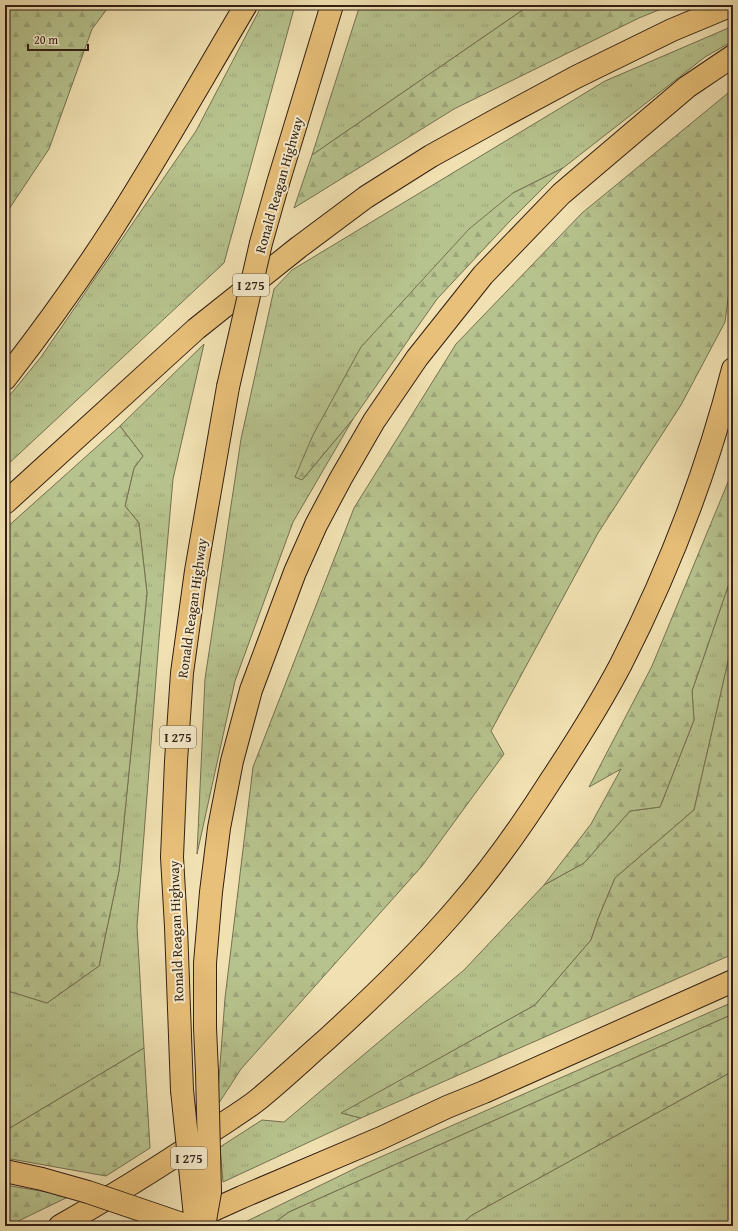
<svg xmlns="http://www.w3.org/2000/svg" width="738" height="1231" font-family="'Gentium Book Plus',serif">
  <defs>
    <pattern id="grass-tufts" width="24" height="20" patternUnits="userSpaceOnUse"><rect width="24" height="20" fill="#b7c38e"/><path d="M3 7l-1-3M5 7V3M7 7l1-3M15 17l-1-3M17 17v-4M19 17l1-3" fill="none" stroke="#9ea77a"/></pattern>
    <pattern id="forest-firs" width="22" height="20" patternUnits="userSpaceOnUse"><rect width="22" height="20" fill="#b7c38e"/><path d="M5 1l3.5 6h-7zM16 11l3.5 6h-7z" fill="#9ea77a"/></pattern>
  </defs>
  <rect width="100%" height="100%" fill="#f1e1b2"/>
  <filter id="stains"><feTurbulence type="fractalNoise" baseFrequency=".005" numOctaves="4"/><feColorMatrix values="0 0 0 0 .2 0 0 0 0 .09 0 0 0 0 .02 0 0 0 .5 -.17"/></filter>
  <radialGradient id="worn" r=".72"><stop offset=".6" stop-color="#630" stop-opacity="0"/><stop offset="1" stop-color="#630" stop-opacity=".3"/></radialGradient>
  <path fill="url(#grass-tufts)" stroke="#747150" d="M262 5H295L224 263 5 467V401L41 357 196 131Z
    M360 5H530L312 155Z
    M733 26V41L705 57 563 168 513 193 295 477 303 479 353 419 293 522 235 681 197 854 205 679 241 439 274 289 292 270 605 81Z
    M204 344 173 479 159 639 137 926 144 1048 5 1131V990L47 1003 99 966 119 871 147 593 139 523 125 506 134 468 143 456 120 426Z
    M733 572V640L694 810 615 878 598 919 591 940 535 1005 342 1113 361 1118 223 1182 220 1147 262 1120 284 1122 464 970 544 885 584 863 630 811 660 807 694 720 692 691Z
    M733 1002V1014L289 1212 270 1226H237L360 1166Z
    M733 1071V1226H459L472 1215Z"/>
  <path fill="url(#forest-firs)" stroke="#747150" d="M5 5H110L92 29 49 149 5 215Z
    M530 5H671L639 18 454 109 294 208 312 155Z
    M733 89V262L725 322 681 405 598 533 491 731 504 754 422 866 241 1069 217 1106 225 998 253 767 354 508 456 344 582 213Z
    M563 168 510 221 437 299 353 419 302 480 295 477 313 435 361 347 469 229 513 193Z
    M120 426 143 456 134 468 125 506 139 523 147 593 119 871 99 966 47 1003 5 990V529Z
    M733 470V572L692 691 694 720 660 807 630 811 584 863 544 885 591 824 621 769 589 787 652 666Z
    M733 640V954L361 1118 341 1113 535 1005 591 940 598 919 615 878 694 810Z
    M733 1014V1071L472 1215 459 1226H270L289 1212Z
    M144 1048 150 1148 106 1176 5 1158V1131Z
    M5 1185 70 1196 8 1226H5Z"/>
  <g fill="none" stroke-linecap="round" stroke-linejoin="round">
    <defs>
      <path id="highway" d="M278 183 332 5
        M5 379C43 330 80 279 114 226 160 154 202 79 246 5
        M5 503 196 329 299 247 366 197 431 156 498 119 576 77 672 30 732 5
        M207 1072 205 1028V963L211 892 219 828 232 761 251 690 295 572 316 525 341 478 374 421 417 358 483 275 561 194 687 87 733 56
        M182 1090 176 927 172 857 176 761 182 673 196 571 228 387
        M191 1220 242 1197 381 1138 447 1107 484 1092 733 981
        M60 1226C114 1195 167 1163 218 1127 230 1119 243 1111 255 1102 280 1082 303 1060 327 1039 373 997 418 954 458 907 493 867 523 824 551 780 576 742 600 704 621 664 669 570 707 471 733 369"/>
    </defs>
    <use href="#highway" stroke="#311f13" stroke-width="24"/>
    <use href="#highway" stroke="#e8c079" stroke-width="22"/>
    <defs>
      <path id="highway-bridge" d="M228 387 261 243 278 183
        M182 1090 196 1226
        M5 1171 42 1179 88 1192 188 1226
        M204 1226 210 1192 207 1072"/>
    </defs>
    <use href="#highway-bridge" stroke="#311f13" stroke-width="24" stroke-linecap="butt"/>
    <use href="#highway-bridge" stroke="#e8c079" stroke-width="22"/>
  </g>
  <g text-anchor="middle" dominant-baseline="central" stroke-width="4" stroke-linejoin="round" paint-order="stroke">
    <g fill="#f6eccd" stroke="#6c5c4b" stroke-width="1">
      <rect x="233" y="274" width="36" height="22" rx="3"/>
      <rect x="160" y="726" width="36" height="22" rx="3"/>
      <rect x="171" y="1147" width="36" height="22" rx="3"/>
    </g>
    <g font-size="13" font-weight="bold" fill="#311f13">
      <text x="251" y="285">I 275</text>
      <text x="178" y="737">I 275</text>
      <text x="189" y="1158">I 275</text>
    </g>
    <g font-size="14" fill="#311f13" stroke="#f6eccd">
      <text transform="translate(279 185) rotate(-74)">Ronald Reagan Highway</text>
      <text transform="translate(192 608) rotate(-82)">Ronald Reagan Highway</text>
      <text transform="translate(176 931) rotate(-92)">Ronald Reagan Highway</text>
    </g>
  </g>
  <rect width="738" height="1231" fill="none" stroke="#f1e1b2" stroke-width="20"/>
  <rect x="6" y="6" width="726" height="1219" fill="none" stroke="#311f13" stroke-width="2"/>
  <rect x="10" y="10" width="718" height="1211" fill="none" stroke="#311f13"/>
  <path d="M28 44v6h60v-6" fill="none" stroke="#311f13" stroke-width="2"/>
  <text x="34" y="44" font-size="12" fill="#311f13" stroke="#f6eccd" stroke-width="3" paint-order="stroke">20 m</text>
  <rect width="100%" height="100%" filter="url(#stains)"/>
  <rect width="100%" height="100%" fill="url(#worn)"/>
</svg>
